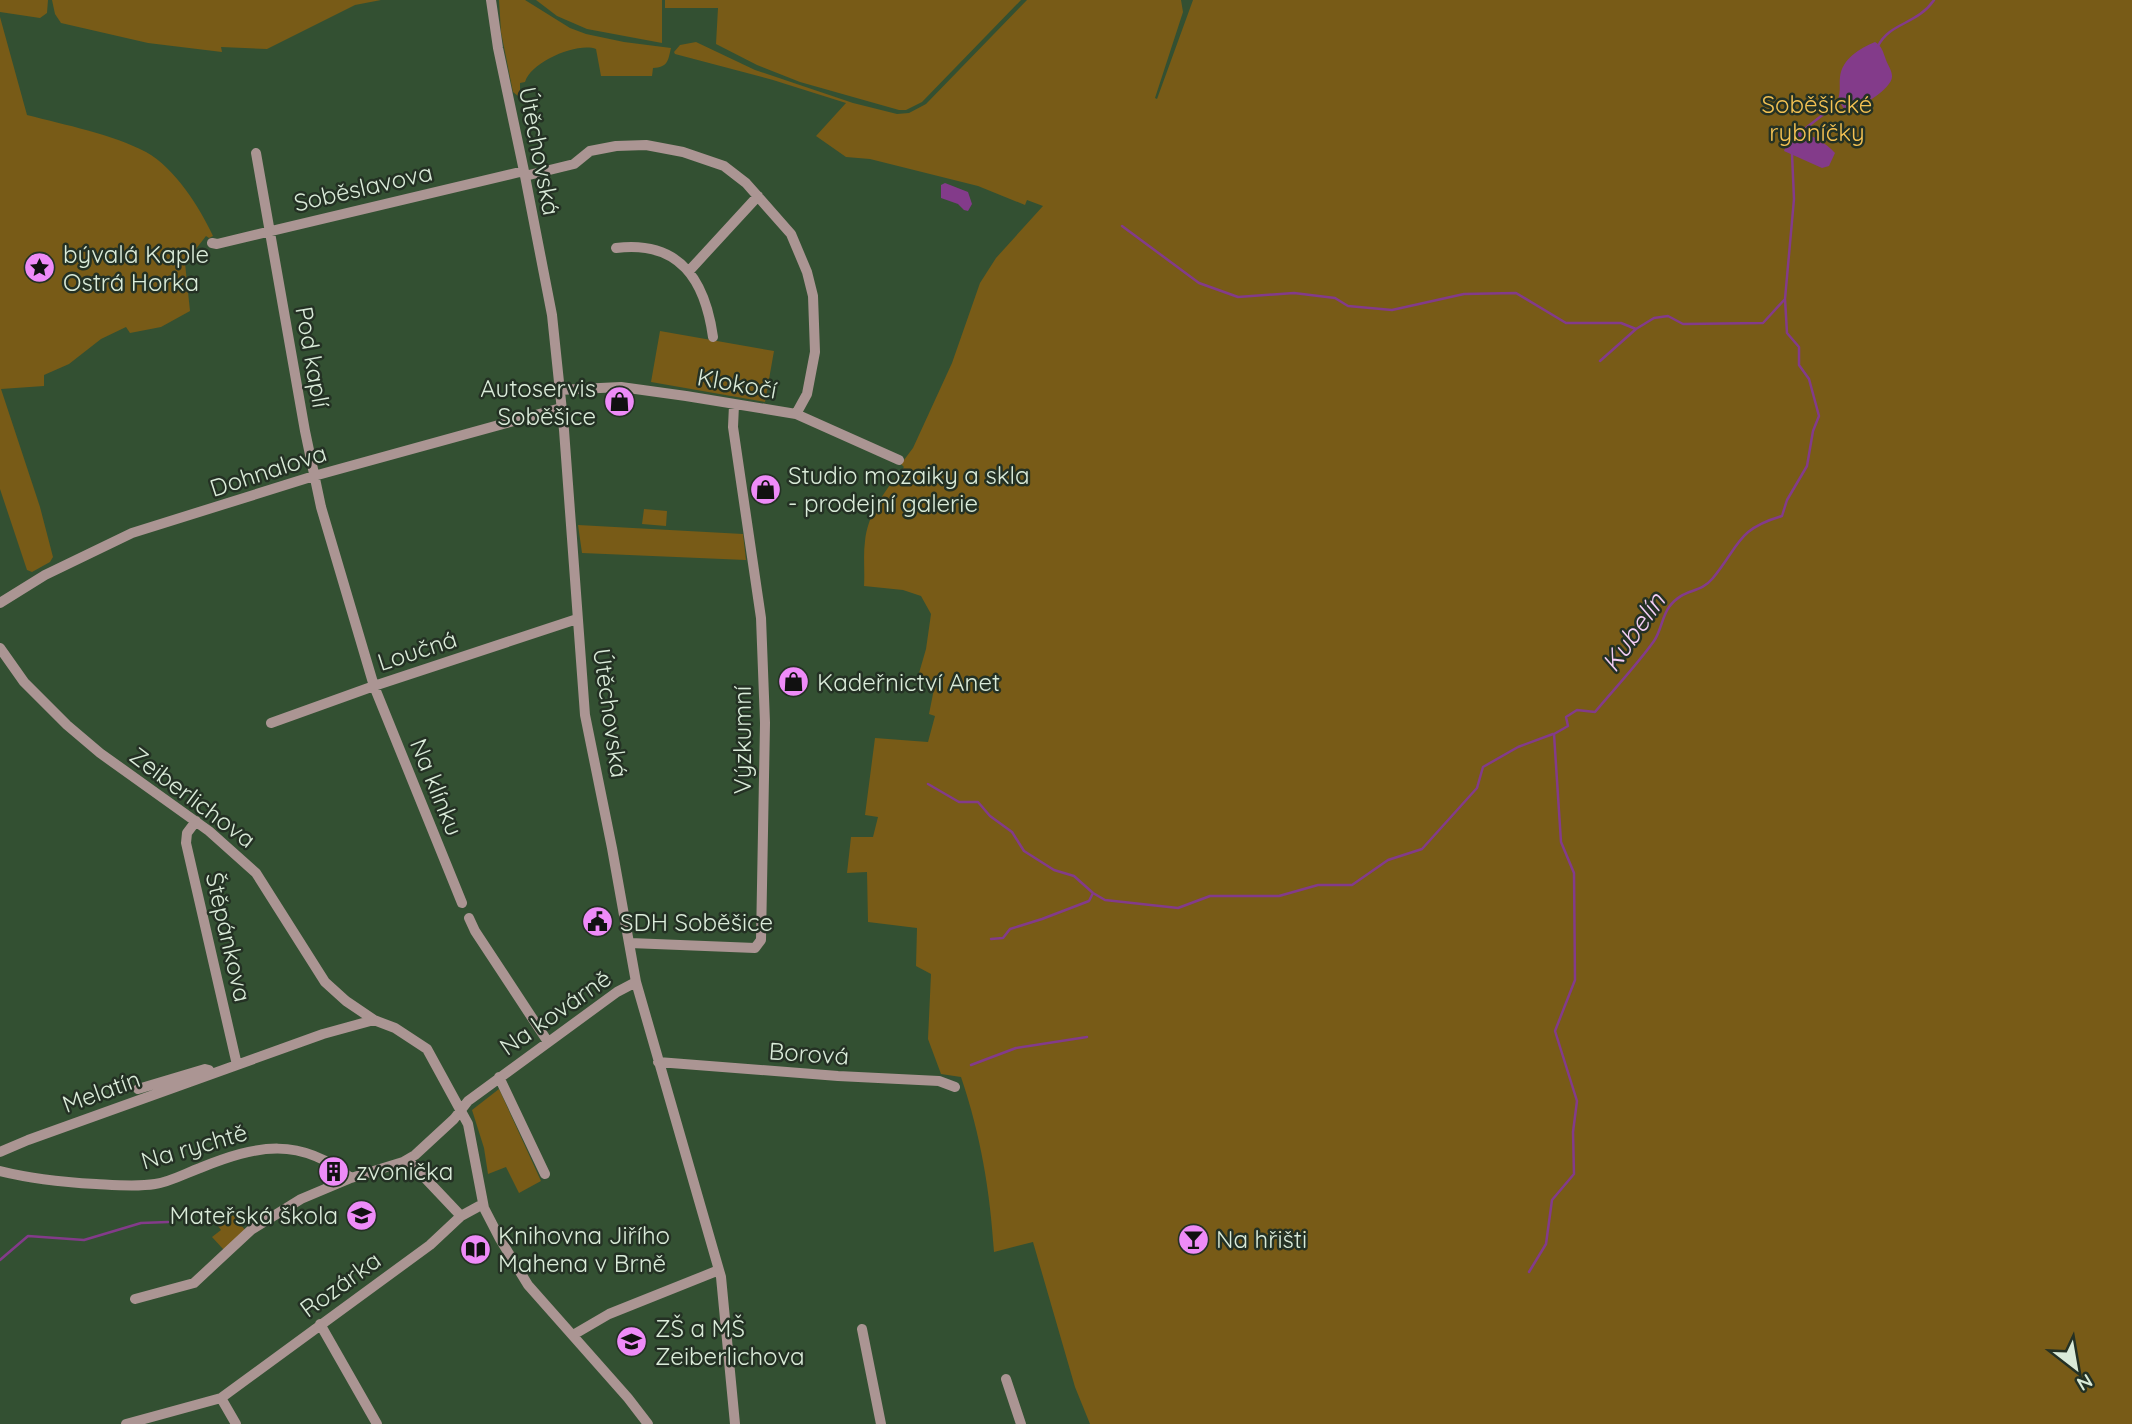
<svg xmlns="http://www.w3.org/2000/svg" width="2132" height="1424" font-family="Quicksand,sans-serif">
  <rect width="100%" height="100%" fill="#335032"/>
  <path fill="#785b17" d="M0 0H48L47 13 40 18 0 12Z
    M52 0H381L355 5 267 49 221 47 222 52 148 43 61 23 55 14Z
    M499 0H525L570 28 586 34 624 42 671 48C668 61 668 67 653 68L652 76H601L596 49C577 42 531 62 525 82L520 83V95L518 96 513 92 501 32Z
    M536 0H662V43L587 29 557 16Z
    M665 0H1021L922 102 906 110H899L800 82 757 65 716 44 718 8H665Z
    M1027 0H1181L1183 12 1155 98 1157 99 1193 0H2132V1424H1090L1075 1387 1033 1242 994 1252C990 1191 981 1136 961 1077L941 1074 928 1039 931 974 916 966 917 928 868 922 867 872 847 873 851 837H873L878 817 865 815 875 738 928 742 935 716 929 714 935 684 917 680 926 649 931 614 921 596 903 590 864 586C865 571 863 556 865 541 868 512 887 488 904 467L901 464 913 448 952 363 980 283 996 258 1043 206 1027 200 1025 205 978 186 870 159 846 157 816 136 846 103 773 80 675 54 674 52 680 45 696 42 755 70 853 103 897 114 909 113 926 104Z
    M0 17 27 115C65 125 112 134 146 152 175 168 200 208 213 236L209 238 206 236 185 263 190 311 161 327 130 333 126 327 101 339 69 364 44 375V386L1 389 40 507 53 557 50 562 32 572 27 570 0 489Z
    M660 331 774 351 765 402 651 382Z
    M644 509 667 511 666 526 642 524Z
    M578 525 743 534 746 560 582 553Z
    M499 1089 541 1181 519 1193 506 1167 488 1174 484 1148 472 1110Z
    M224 1214 234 1216 245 1230 224 1250 212 1237 221 1230 215 1222Z"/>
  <path fill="#833b8a" d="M1875 42C1882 46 1883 52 1886 60 1888 65 1892 71 1892 76 1893 89 1855 112 1844 109L1838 99C1841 90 1839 85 1840 77 1842 59 1860 48 1875 42Z
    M1798 132C1812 135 1825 142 1835 153L1829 166 1822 168 1784 151 1790 135Z
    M945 183 968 192 972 204 968 211 964 210 958 204 941 198V185Z"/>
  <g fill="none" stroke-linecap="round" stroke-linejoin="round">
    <path stroke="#833b8a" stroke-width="2.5" d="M1878 46C1890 22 1917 25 1934 0
      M1797 135 1839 102
      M1122 226 1199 283 1238 297 1294 293 1335 298 1348 306 1392 310 1464 294 1516 293 1566 323H1621L1636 329 1654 318 1668 316 1683 324 1763 323 1785 299
      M1600 361 1636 329
      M928 784 959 802H978L990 816 1012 832 1024 851 1054 870 1074 876 1093 893 1105 900 1178 908 1210 896H1279L1318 885H1352L1388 860 1422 849 1477 788 1483 767 1518 747 1553 734
      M991 939 1003 938 1010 929 1042 919 1089 901 1093 893
      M971 1065 1016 1048 1087 1037
      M0 1260 28 1236 84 1240 141 1223 168 1222
      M1529 1272 1546 1244 1552 1200 1574 1174 1573 1132 1577 1101 1555 1031 1575 980 1574 873 1561 842 1554 734 1568 726 1566 717 1577 710 1595 712C1615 688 1636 666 1654 641 1661 631 1662 617 1669 607 1684 587 1699 595 1713 578 1740 545 1737 529 1782 516L1787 500 1807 466 1813 431 1819 416 1809 379 1799 365V347L1787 333 1785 299 1794 199 1792 154"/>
    <path stroke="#ab9593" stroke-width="10" d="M491 0 498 48 524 171 552 315 564 430 585 715 612 848 636 982 721 1277 735 1424
      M256 153 305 431 321 507 374 686 462 903
      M525 176 574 164 590 151 616 146 646 145 683 152 724 166 746 183 791 234 807 272 813 296 815 352 807 394 796 414
      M212 243 217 244 524 171
      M616 248C680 240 705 280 713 337
      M689 271 758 196
      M558 390 621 387 686 396 796 414 899 460
      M0 603 45 575 132 533 314 476 561 408
      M0 648 24 682 67 725 100 753 209 831 256 873 325 982 346 1001 374 1020 395 1028 427 1049 468 1124 484 1208 500 1239 528 1285 628 1398 648 1424
      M271 723 374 686 577 619
      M196 821 187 833 186 843 237 1065
      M469 918 475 931 548 1042
      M630 943 755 948 761 940 765 723 761 618 733 427 734 405
      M658 1062 838 1076 939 1081 955 1087
      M499 1077 545 1174
      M138 1089 205 1069 209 1070
      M0 1152 28 1140 323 1034 374 1020
      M408 1160 461 1216
      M0 1171C32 1179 63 1182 96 1184 115 1185 136 1187 155 1184 170 1182 186 1173 200 1168 257 1145 300 1136 351 1178
      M135 1299 194 1283 251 1230 301 1199 351 1178 403 1162 415 1155 454 1119 468 1101 617 992 636 982
      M320 1324 377 1424
      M862 1329 881 1424
      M573 1335 609 1314 719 1270
      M1006 1379 1021 1424
      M221 1398 236 1424
      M126 1424 221 1398 430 1245 461 1216 483 1204"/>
  </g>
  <defs>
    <symbol id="sight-disc" viewBox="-11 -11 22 22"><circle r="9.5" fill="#ee8bf8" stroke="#243124"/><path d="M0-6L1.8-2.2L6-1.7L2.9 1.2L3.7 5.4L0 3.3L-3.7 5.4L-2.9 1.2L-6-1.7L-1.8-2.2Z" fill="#111"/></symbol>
    <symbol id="shop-disc" viewBox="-11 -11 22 22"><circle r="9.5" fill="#ee8bf8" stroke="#243124"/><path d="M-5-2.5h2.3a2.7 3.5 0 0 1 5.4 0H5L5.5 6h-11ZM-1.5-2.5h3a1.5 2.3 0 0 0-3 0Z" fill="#111"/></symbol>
    <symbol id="civic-disc" viewBox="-11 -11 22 22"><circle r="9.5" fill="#ee8bf8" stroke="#243124"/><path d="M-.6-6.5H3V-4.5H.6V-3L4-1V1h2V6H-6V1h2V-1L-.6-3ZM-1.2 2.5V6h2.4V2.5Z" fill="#111"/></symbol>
    <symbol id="building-disc" viewBox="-11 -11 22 22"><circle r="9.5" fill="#ee8bf8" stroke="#243124"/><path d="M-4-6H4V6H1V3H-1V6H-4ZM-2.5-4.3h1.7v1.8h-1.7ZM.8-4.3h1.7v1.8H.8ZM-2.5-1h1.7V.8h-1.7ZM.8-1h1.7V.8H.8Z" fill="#111"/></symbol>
    <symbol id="school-disc" viewBox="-11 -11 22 22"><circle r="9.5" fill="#ee8bf8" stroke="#243124"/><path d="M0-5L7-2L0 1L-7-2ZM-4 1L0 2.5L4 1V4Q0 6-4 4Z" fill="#111"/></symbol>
    <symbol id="bar-disc" viewBox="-11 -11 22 22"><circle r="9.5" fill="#ee8bf8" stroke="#243124"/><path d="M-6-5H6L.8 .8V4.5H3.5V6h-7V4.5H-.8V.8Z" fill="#111"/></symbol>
    <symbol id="library-disc" viewBox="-11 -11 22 22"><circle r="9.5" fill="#ee8bf8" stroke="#243124"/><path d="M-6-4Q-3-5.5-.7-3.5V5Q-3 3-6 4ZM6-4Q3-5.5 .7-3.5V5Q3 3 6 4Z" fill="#111"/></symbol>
  </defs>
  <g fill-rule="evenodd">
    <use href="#sight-disc" x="22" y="250" width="35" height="35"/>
    <use href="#shop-disc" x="602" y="384" width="35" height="35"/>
    <use href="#shop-disc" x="748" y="472" width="35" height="35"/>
    <use href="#shop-disc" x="776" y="664" width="35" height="35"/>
    <use href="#civic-disc" x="580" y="904" width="35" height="35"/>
    <use href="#building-disc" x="316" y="1154" width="35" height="35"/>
    <use href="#school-disc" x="344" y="1198" width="35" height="35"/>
    <use href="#bar-disc" x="1176" y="1222" width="35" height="35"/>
    <use href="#library-disc" x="458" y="1232" width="35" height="35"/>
    <use href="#school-disc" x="614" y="1324" width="35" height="35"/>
  </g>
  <g text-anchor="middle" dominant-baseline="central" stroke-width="5" stroke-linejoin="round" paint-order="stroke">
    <g font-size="24" fill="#f4c253" stroke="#243124">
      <text x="1817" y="104">Soběšické<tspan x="1817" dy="28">rybníčky</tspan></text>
    </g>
    <g font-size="24" fill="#daebd9" stroke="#243124">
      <text transform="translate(540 151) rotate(79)">Útěchovská</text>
      <text transform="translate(363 187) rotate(-13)">Soběslavova</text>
      <text transform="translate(313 357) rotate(80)">Pod kaplí</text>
      <text transform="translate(737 383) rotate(10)">Klokočí</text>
      <text transform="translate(268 470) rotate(-18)">Dohnalova</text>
      <text transform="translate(417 650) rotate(-18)">Loučná</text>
      <text transform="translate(611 713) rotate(82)">Útěchovská</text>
      <text transform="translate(742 740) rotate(-90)">Výzkumní</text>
      <text transform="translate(437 787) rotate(68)">Na klínku</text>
      <text transform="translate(193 797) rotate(37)">Zeiberlichova</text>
      <text transform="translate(229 937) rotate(77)">Štěpánkova</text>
      <text transform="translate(555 1012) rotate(-35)">Na kovárně</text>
      <text transform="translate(809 1053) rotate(4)">Borová</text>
      <text transform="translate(101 1091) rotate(-20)">Melatín</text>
      <text transform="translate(194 1146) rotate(-16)">Na rychtě</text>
      <text transform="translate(340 1284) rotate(-36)">Rozárka</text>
    </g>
    <g font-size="24" fill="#daebd9" stroke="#243124" text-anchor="start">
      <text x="63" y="254">bývalá Kaple<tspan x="63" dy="28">Ostrá Horka</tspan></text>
      <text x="596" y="388" text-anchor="end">Autoservis<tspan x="596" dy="28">Soběšice</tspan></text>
      <text x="788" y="475">Studio mozaiky a skla<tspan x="788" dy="28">- prodejní galerie</tspan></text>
      <text x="817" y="682">Kadeřnictví Anet</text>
      <text x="620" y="922">SDH Soběšice</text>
      <text x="356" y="1171">zvonička</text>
      <text x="338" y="1215" text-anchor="end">Mateřská škola</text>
      <text x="498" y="1235">Knihovna Jiřího<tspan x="498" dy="28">Mahena v Brně</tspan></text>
      <text x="1216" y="1239">Na hřišti</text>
      <text x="655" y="1328">ZŠ a MŠ<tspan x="655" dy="28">Zeiberlichova</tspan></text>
    </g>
    <g font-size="26" font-style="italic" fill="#f4cef7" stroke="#243124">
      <text transform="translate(1633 632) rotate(-55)">Kubelín</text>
    </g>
  </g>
  <g transform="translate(2076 1368) rotate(149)" stroke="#243124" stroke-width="5" paint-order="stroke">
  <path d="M0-5L12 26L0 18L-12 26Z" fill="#daebd9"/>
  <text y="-10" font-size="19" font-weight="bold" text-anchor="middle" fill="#daebd9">N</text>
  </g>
</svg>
